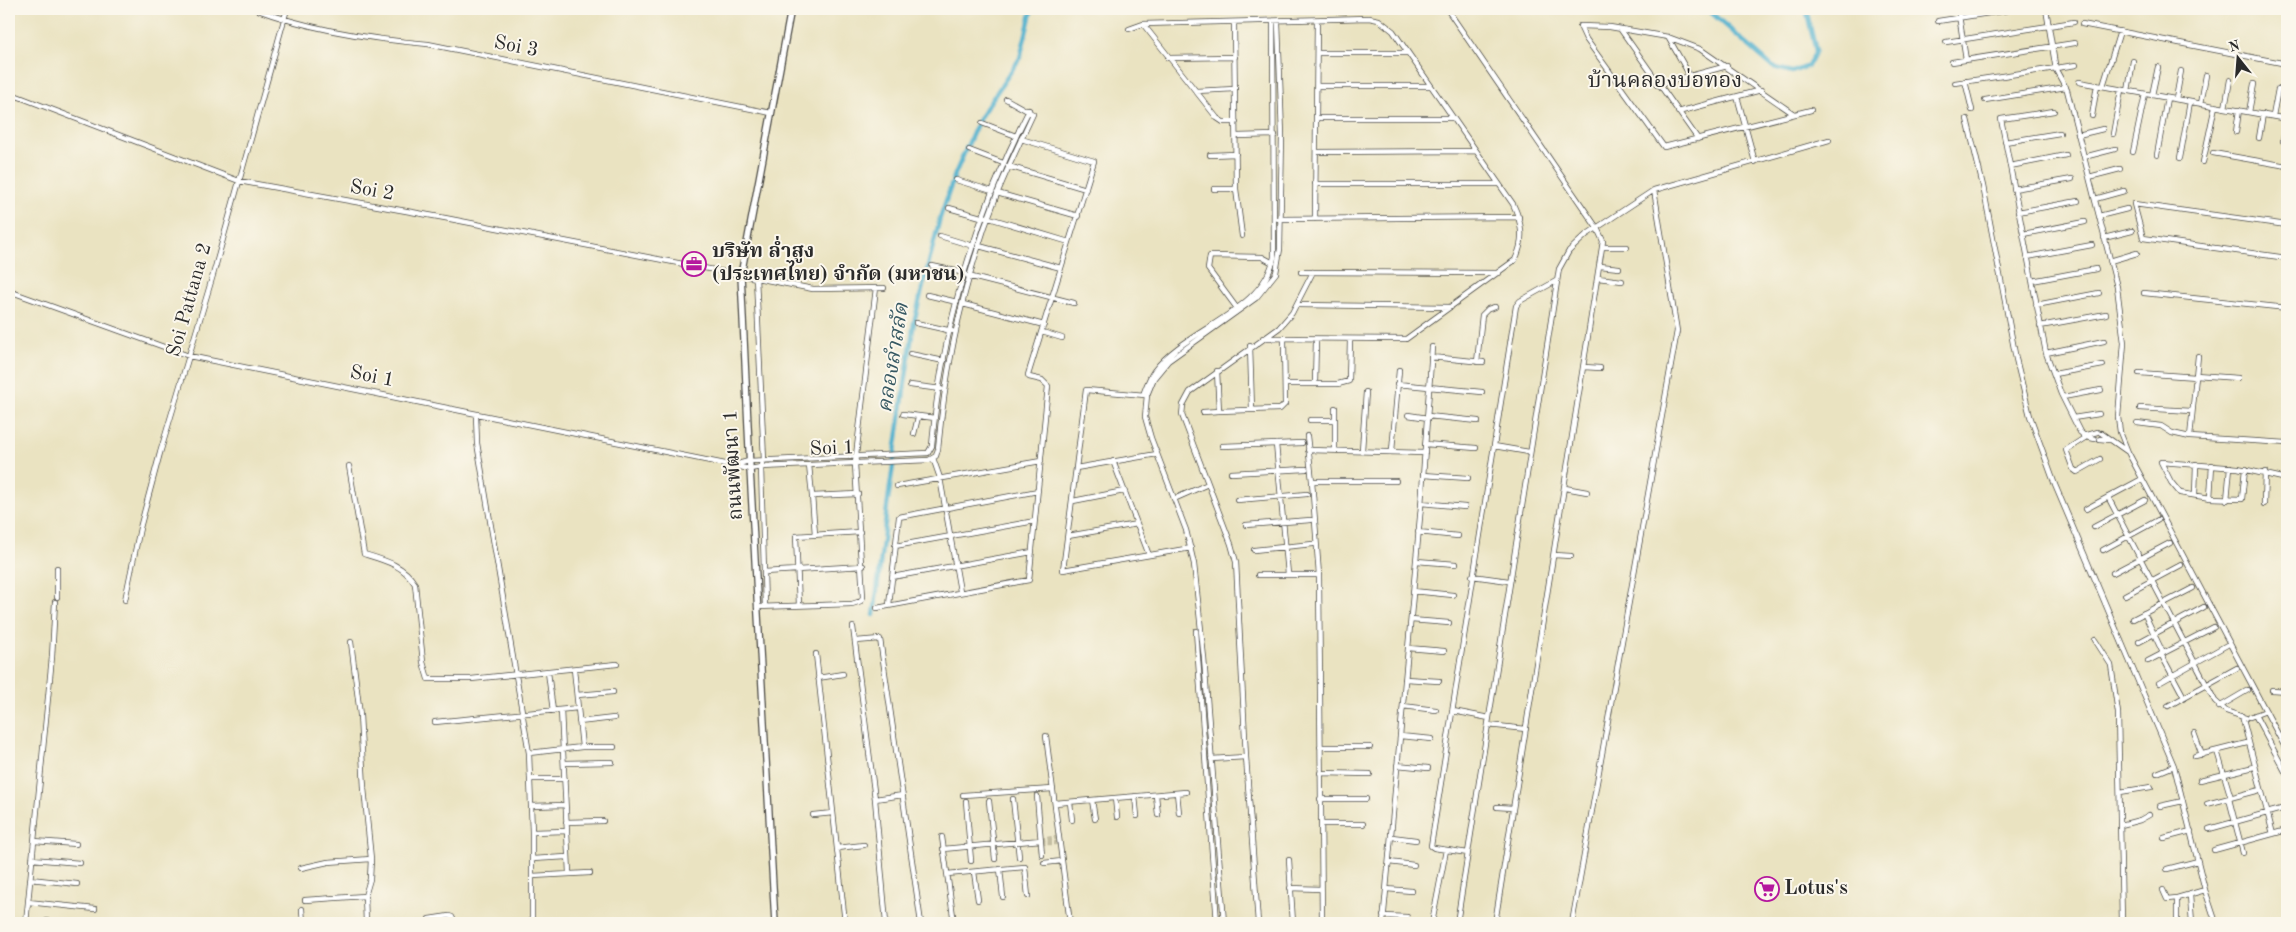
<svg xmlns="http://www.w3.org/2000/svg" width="2296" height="932" font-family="'Old Standard TT','Noto Serif Thai',serif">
  <rect width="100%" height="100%" fill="#fbf7ec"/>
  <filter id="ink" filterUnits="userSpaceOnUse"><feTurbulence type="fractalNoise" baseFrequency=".02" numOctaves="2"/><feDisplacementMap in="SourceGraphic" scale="10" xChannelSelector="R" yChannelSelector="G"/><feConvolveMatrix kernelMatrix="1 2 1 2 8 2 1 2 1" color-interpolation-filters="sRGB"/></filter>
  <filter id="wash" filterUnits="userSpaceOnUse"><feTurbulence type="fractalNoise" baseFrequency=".0096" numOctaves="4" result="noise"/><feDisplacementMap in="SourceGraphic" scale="20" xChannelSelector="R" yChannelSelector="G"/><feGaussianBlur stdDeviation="1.12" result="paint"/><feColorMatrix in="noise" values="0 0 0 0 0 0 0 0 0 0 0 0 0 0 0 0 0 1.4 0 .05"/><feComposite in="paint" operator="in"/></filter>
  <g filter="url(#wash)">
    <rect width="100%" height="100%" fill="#eae3c1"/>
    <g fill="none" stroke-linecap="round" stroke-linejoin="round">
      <path stroke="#4dafcc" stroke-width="4.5" d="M1707 9 1773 67 1792 72 1808 66 1816 51 1806 9
        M874 615 887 507 914 322 940 218 955 174 980 117 1020 58 1032 9"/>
    </g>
  </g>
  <g filter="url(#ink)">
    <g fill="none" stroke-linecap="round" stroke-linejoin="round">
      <path stroke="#c4bea3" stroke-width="4.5" stroke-dasharray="4.5 2" stroke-linecap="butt" d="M1041 840 1059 837
        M1041 843H1060"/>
      <defs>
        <path id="minor" d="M255 9C310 30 369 39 428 44L771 113
          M1447 9 1597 228 1603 241 1495 923
          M1958 9 1966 60
          M2046 9 2056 70 2067 90 2117 287 2124 343 2118 417 2120 432 2128 452
          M1938 21 2015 9
          M1234 23 1236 189 1242 236
          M2082 24 2287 64
          M1129 29 1143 24
          M1621 30 1698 139
          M1668 37 1690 76
          M1946 42 2074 22
          M1317 53H1408
          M1168 58 1235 57
          M1952 62 2075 43
          M1965 81 1972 110
          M2079 82 2287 119
          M1955 83 2076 65
          M1657 85 1727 66
          M1317 86H1430
          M2103 86 2120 31
          M1196 91 1235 89
          M2128 91 2133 61
          M9 93 239 181 445 218 813 289 884 288
          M2152 95 2158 67
          M2176 99 2181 71
          M1738 100 1755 162
          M1985 100 2066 87
          M2201 104 2206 75
          M2225 108 2230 80
          M2054 111 2001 119 2046 353 2061 394 2080 432 2086 437 2095 439
          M1678 112 1761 90
          M2249 112 2254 84
          M1794 114 1700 49 1668 37 1610 27 1580 26 1586 39 1664 147 1811 110
          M2092 116 2097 85
          M2273 116 2278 89
          M1317 118H1453
          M1967 119 1983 186 2016 359 2030 416 2055 485 2174 766 2205 890 2216 923
          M1236 122H1223L1217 118 1143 24 1369 18 1379 20 1393 31 1513 204C1522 223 1525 240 1515 260L1406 339 1263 338
          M982 123 1016 136
          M2236 132 2239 110
          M2113 134 2121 90
          M2078 135 2103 129
          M1237 136 1275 135
          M2259 138 2263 114
          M2283 141 2287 119
          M2005 142 2060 133
          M969 150 1003 163
          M1317 152 1476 151
          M2133 152 2145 94
          M2213 153 2287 166
          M1210 155 1236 154
          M2157 155 2167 98
          M2084 157 2115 149
          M2180 158 2190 102
          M2203 162 2215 106
          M1008 166 1086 189
          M2010 166 2066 155
          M2089 177 2120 169
          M956 180 992 191
          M1315 184H1498
          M1214 189H1236
          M2014 189 2072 179
          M997 193 1078 216
          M2095 199 2124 191
          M949 208 981 217
          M2018 212 2078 201
          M2099 216 2127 209
          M986 217 1069 242
          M1278 219 1519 217
          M1315 219 1317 20
          M2287 225 2134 204 2143 238 2287 258
          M2023 234 2085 222
          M940 236 973 246
          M2104 238 2132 231
          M979 246 1061 268
          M1603 247H1627
          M2027 257 2092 245
          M2110 261 2137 253
          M932 266 965 273
          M1600 266 1619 268
          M1301 272 1499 273
          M968 276 1074 303
          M756 277 764 461 761 467 765 606
          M1598 278 1622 281
          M2032 281 2096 269
          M9 291 189 356 750 469 761 467 929 460 936 456 938 449C946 363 965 275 997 194 1008 167 1021 140 1033 114L1006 99
          M2144 293 2287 308
          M927 295 957 302
          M963 304 1044 325
          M1298 305 1451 307
          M2036 305 2099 293
          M1236 307 1208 269 1210 256 1262 257 1273 263
          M916 323 952 331
          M2040 326 2106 314
          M1042 332 1062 338
          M1250 346 1252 410
          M2046 353 2104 341
          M910 354 944 361
          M2198 356 2190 437 2287 443
          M1431 357 1483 362
          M1477 362 1482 315 1488 309 1495 307
          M1584 367 1600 368
          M1217 371 1219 411 1280 409 1285 404 1284 340
          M2139 373 2196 377
          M2054 374 2103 365
          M2196 375 2238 378
          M1285 384H1338L1349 381 1350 339
          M1315 384 1316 340
          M1397 384 1482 392
          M910 385 941 389
          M1143 395C1146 387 1149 378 1154 371 1186 328 1263 313 1274 257L1273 22
          M2063 397 2101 390
          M2140 408 2192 411
          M1203 412 1219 411
          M903 414 935 418
          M476 415 477 443 529 753 532 832V923
          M1408 415 1428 418
          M1428 416 1478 421
          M2073 418 2099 414
          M1310 420H1334
          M2137 423 2161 426 2172 433 2190 437
          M2101 433 2128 452 2287 751
          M914 434 918 417
          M1307 436 1312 481
          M2083 436 2097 432
          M2086 437 2066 450 2073 469 2077 472 2100 459
          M2100 439 2110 440
          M1276 444 1288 574
          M1425 444 1476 448
          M1222 446 1302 443
          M1494 446 1529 452
          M1308 450 1425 453
          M1335 450V408
          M1362 450 1366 392
          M1392 451 1399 370
          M928 453 932 446C941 330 976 214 1029 110
          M1157 454 1076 468 1063 570 1191 548
          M933 458 940 478 960 591
          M1113 461 1149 555
          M738 464 749 461 928 453
          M809 465 812 496
          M349 466 364 554C384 560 404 565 415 584L423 662 428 679H471L617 664
          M1076 468 1086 390 1145 395
          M2245 469 2242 499 2210 498 2180 493 2171 482 2161 462 2238 468 2287 479
          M1231 473 1306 469
          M1423 475 1468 478
          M897 486 1041 461
          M1565 488 1587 492
          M2195 495 2196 464
          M2108 497 2215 701 2226 711 2246 718
          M2210 498 2212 465
          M1174 499 1208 484
          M1237 500 1307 494
          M2227 500 2230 467
          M1073 501 1124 491
          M1421 503 1465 507
          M2264 504 2265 472
          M2086 509 2142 479
          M1246 525 1311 520
          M2094 527 2145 500
          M1418 532 1458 536
          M815 534 812 496 858 494
          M1068 536 1137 524
          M895 546 1035 521
          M1254 550 1313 544
          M2103 550 2158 520
          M1554 555 1571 556
          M1416 561 1456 564
          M764 572 863 566
          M2113 573 2170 543
          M1258 575H1319
          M1472 576 1509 581
          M892 577 1032 552
          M1413 591 1453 595
          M2125 595 2181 565
          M57 597V568
          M125 600 140 528 160 453 213 275 287 9
          M799 605 796 536 860 532
          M889 605 899 517 1038 491
          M757 607 852 604 861 601 863 597 855 464 876 288
          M877 608 1029 580 1048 386 1042 380 1029 377 1028 375 1094 161 1021 139
          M2144 613 2163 653
          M2133 619 2193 588
          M1411 620 1449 623
          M853 627 875 799 886 923
          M1196 631 1217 923
          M2095 640 2111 665 2118 713 2122 923
          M856 641 880 639 921 923
          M351 642 360 715 364 788 371 859 370 879 365 896 366 923
          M2139 642 2204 607
          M1408 648 1444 651
          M816 654 845 923
          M2161 654 2184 697
          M2148 661 2214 627
          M574 669 582 747
          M548 672 553 711
          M818 678 843 674
          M1405 679 1439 681
          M2159 683 2227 645
          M2272 690 2287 691
          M577 695 613 692
          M1403 706 1436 710
          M2168 706 2237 668
          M2219 707 2248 690
          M561 710 569 873
          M1453 711 1489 718
          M2255 715 2287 775
          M2242 716 2273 834
          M2250 717 2266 711
          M435 722 578 708
          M579 722 614 718
          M1488 725 1526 729
          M2194 733 2202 755
          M1046 736 1070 923
          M1400 736 1432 739
          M1320 747H1370
          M2217 751 2231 798
          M529 753 582 747H614
          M2195 756 2247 743
          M1211 759 1246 757
          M564 763 612 762
          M1397 765 1428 768
          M1320 773 1370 774
          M2157 773 2174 766
          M530 779H565
          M2200 780 2254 767
          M2120 792 2151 787
          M1177 793 1179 813
          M963 795 1053 789
          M1156 795 1158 815
          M1037 796 1042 855
          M1135 796 1137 816
          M1115 798 1117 817
          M875 799 903 795
          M1013 799 1019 857
          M1320 799H1366
          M2229 799 2243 853
          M1092 800 1095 819
          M966 801 971 861
          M989 801 995 859
          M1070 802 1072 820
          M1055 803 1186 792
          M2207 804 2260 790
          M531 806 565 805
          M2160 806 2183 801
          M1497 807 1513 808
          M813 815 833 813
          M566 822 603 821
          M1321 824H1363
          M2121 825 2140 820 2149 815
          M2209 829 2285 808
          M532 832 566 831
          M942 837 954 923
          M1392 837 1416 840
          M2164 838 2191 831
          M34 841 76 844
          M837 848 864 845
          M943 849 1041 840
          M2214 850 2287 830
          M1468 853 1434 848 1431 846 1516 306 1520 301 1556 281
          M32 859 80 863
          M532 859 567 857
          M1289 860 1293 923
          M1389 862 1414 865
          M1044 863 1062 861
          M301 868 328 862 371 859
          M1000 869 1003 897
          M2167 869 2198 861
          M974 872 978 900
          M947 874 1025 867 1028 896
          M532 876 590 873
          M30 879 77 884
          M1290 888 1321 889
          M1386 889 1412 891
          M2163 890 2167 899 2177 898
          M2190 895 2192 923
          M305 900 365 896
          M28 902 95 909
          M302 909 303 923
          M1383 916 1407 917
          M429 919 449 916 452 917 455 923
          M26 923 52 657 55 602
          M47 923V921
          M1224 923 1204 658 1194 564 1186 530 1151 438 1145 417 1147 395 1154 378 1168 361 1256 298 1276 273 1280 249 1282 135 1278 22
          M1258 923 1246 757 1236 562 1231 544 1182 415 1183 405 1190 392 1279 328 1292 313 1313 272
          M1322 923 1319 575 1312 481H1396
          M1383 923 1421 506 1432 347
          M1432 923 1446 850
          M1457 923 1559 269 1569 251 1586 235 1654 190 1829 140
          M1572 923 1677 331 1654 190
          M2177 923V898L2205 890"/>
        <path id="major" d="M775 923 750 469 741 275 791 9"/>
      </defs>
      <use href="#minor" stroke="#484742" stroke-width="6"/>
      <use href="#major" stroke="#484742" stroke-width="8"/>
      <use href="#minor" stroke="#fff" stroke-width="4.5"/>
      <use href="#major" stroke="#fff" stroke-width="5.5"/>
    </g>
  </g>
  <defs>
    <symbol id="office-ring" viewBox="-11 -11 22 22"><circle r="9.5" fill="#fbf7ec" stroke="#b5179e" stroke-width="1.5"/><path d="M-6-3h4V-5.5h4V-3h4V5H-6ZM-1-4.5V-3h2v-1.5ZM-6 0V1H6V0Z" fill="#b5179e"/></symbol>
    <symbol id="supermarket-ring" viewBox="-11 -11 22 22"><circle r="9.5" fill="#fbf7ec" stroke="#b5179e" stroke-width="1.5"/><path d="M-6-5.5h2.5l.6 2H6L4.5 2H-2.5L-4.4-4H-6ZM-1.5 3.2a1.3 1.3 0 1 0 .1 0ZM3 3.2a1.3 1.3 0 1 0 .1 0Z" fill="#b5179e"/></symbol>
  </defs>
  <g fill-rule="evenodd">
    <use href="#office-ring" x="680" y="250" width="28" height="28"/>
    <use href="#supermarket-ring" x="1753" y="875" width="28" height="28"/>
  </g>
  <g text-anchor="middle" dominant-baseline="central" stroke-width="4" stroke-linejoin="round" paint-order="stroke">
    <g font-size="20" fill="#2b2b2b" stroke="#fbf7ec">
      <text transform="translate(516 47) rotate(11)">Soi 3</text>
      <text transform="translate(372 191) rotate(10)">Soi 2</text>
      <text transform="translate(190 300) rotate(-74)">Soi Pattana 2</text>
      <text transform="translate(372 377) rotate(11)">Soi 1</text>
      <text transform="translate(832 449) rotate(-2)">Soi 1</text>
      <text transform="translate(734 465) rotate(-93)">ถนนพัฒนา 1</text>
    </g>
    <g font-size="20" font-weight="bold" fill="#2b2b2b" stroke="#fbf7ec" text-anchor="start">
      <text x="712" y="252">บริษัท ล่ำสูง<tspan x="712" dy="23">(ประเทศไทย) จำกัด (มหาชน)</tspan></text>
      <text x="1784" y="889">Lotus's</text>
    </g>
    <g font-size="21" font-style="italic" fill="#375963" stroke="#fbf7ec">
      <text transform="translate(894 358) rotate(-81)">คลองลำสลัด</text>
    </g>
    <g font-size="22" fill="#2b2b2b" stroke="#fbf7ec">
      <text x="1665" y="81">บ้านคลองบ่อทอง</text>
    </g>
  </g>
  <rect width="2296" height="932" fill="none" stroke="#fbf7ec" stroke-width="30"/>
  <g transform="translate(2238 58) rotate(343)" stroke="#fbf7ec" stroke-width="4" paint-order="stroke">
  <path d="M0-4L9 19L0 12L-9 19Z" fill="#2b2b2b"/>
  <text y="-8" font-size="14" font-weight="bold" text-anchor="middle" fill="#2b2b2b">N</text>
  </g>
</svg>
